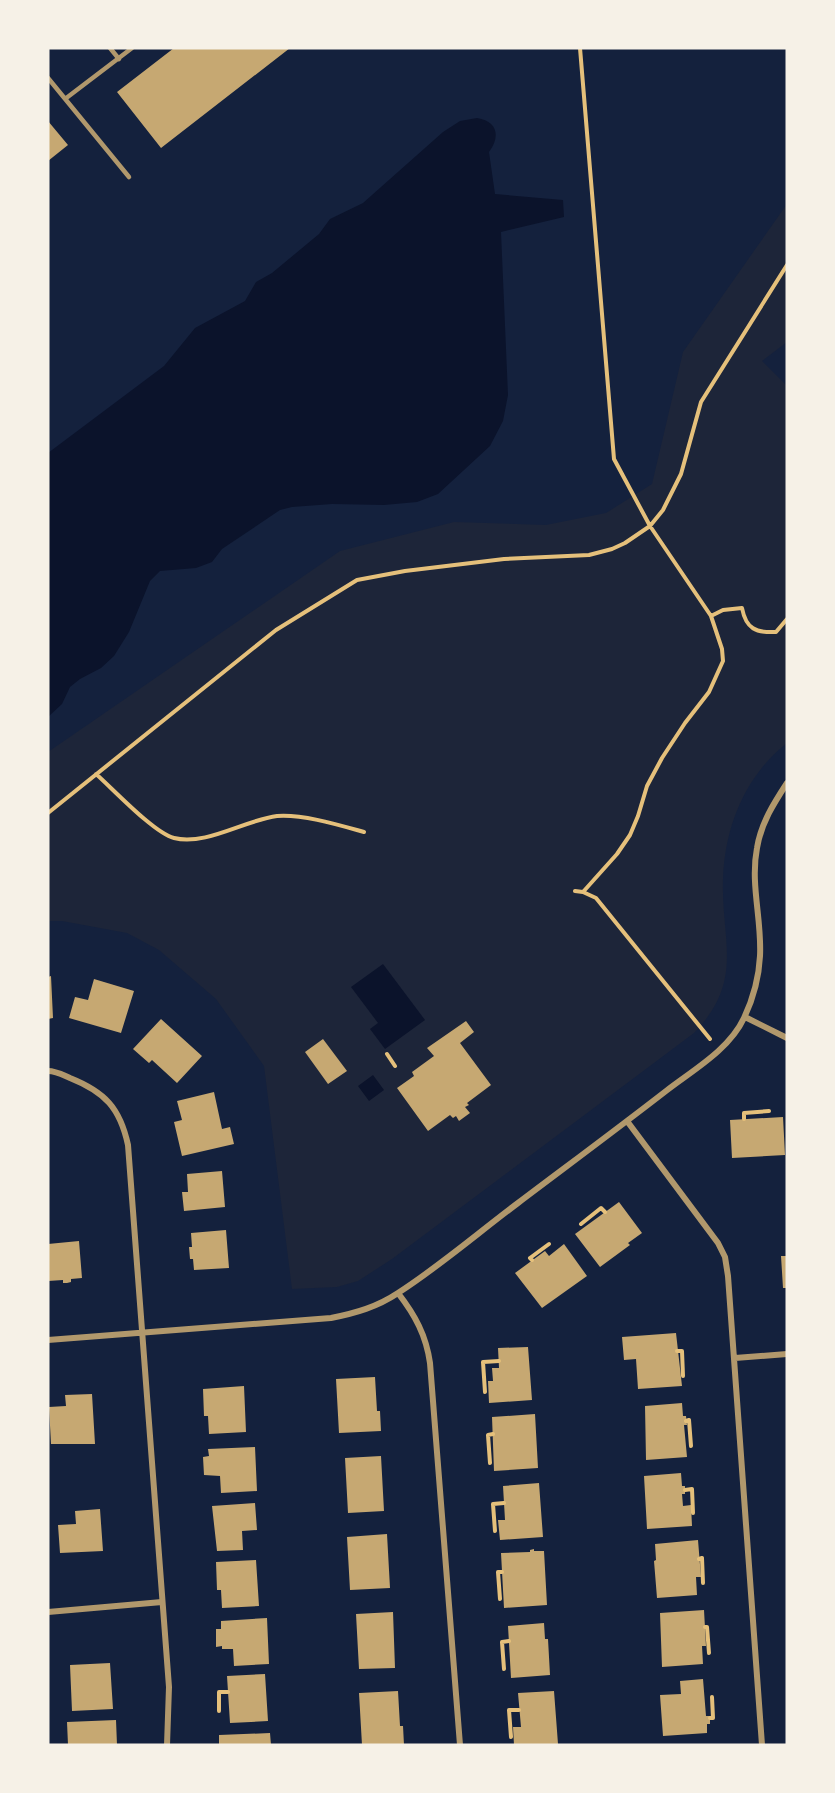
<svg xmlns="http://www.w3.org/2000/svg" width="835" height="1793" font-family="'Titillium Web',sans-serif">
  <rect width="100%" height="100%" fill="#14213d"/>
  <path fill="#1d2539" d="M787 204V342L762 361 787 386V743C745 776 725 826 723 879 721 941 745 980 694 1033L392 1259 358 1281 337 1287 292 1289 264 1066 216 999 159 950 127 933 62 921H48V752L340 551 454 522 546 525 606 513 652 484 683 352Z"/>
  <path fill="#0b132b" d="M477 118C497 121 501 136 489 152L495 194 563 200 564 217 501 232 508 395 503 421 490 446 438 494 417 502 384 505 332 504 292 507 280 510 222 549 212 562 196 568 160 571 150 581 129 632 114 656 101 668 80 679 70 687 62 704 48 717V453L164 366 195 328 245 301 256 282 272 273 319 234 330 219 363 203 443 132 460 121Z
    M383 964 425 1020 385 1049 370 1029 378 1023 351 987Z
    M373 1075 384 1090 369 1101 358 1086Z"/>
  <path fill="#c6a872" d="M174 48H290L161 148 117 92Z
    M48 121 68 145 48 161Z
    M51 976 53 1018 48 1019V977Z
    M94 979 134 991 121 1033 69 1018 75 997 88 1000Z
    M161 1019 202 1056 177 1083 152 1060 149 1063 133 1049Z
    M466 1021 474 1032 460 1043 491 1085 467 1103 469 1105 465 1107 470 1113 459 1121 456 1116 453 1118 450 1115 428 1131 397 1088 414 1076 412 1072 434 1056 427 1048Z
    M323 1039 347 1071 328 1084 305 1052Z
    M214 1092 222 1129 230 1127 234 1144 182 1156 174 1122 182 1120 177 1101Z
    M783 1117 785 1155 732 1158 730 1120Z
    M222 1171 225 1207 184 1211 182 1192H188L187 1174Z
    M619 1202 642 1233 628 1243 630 1245 600 1267 575 1234Z
    M226 1230 229 1268 194 1270 193 1259H190L189 1247H192L191 1233Z
    M79 1241 82 1278 71 1279V1282L67 1283H63V1280L48 1281V1244Z
    M564 1244 587 1276 542 1308 515 1273 545 1251 549 1256Z
    M781 1256H787V1288H783Z
    M676 1333 682 1386 638 1389 636 1359 624 1360 622 1337Z
    M528 1347 532 1400 489 1403 488 1381H493L492 1368H499L498 1348Z
    M375 1377 377 1411H380L381 1431 339 1433 336 1379Z
    M244 1386 246 1432 209 1434 208 1416H204L203 1389Z
    M92 1394 95 1444H51L49 1407 66 1406 65 1395Z
    M682 1403 683 1416H686L687 1425H684L687 1457 646 1460 645 1406Z
    M535 1414 538 1468 494 1471 492 1417Z
    M255 1447 257 1491 221 1493 220 1476 204 1475 203 1457 209 1456 208 1449Z
    M381 1456 384 1511 348 1513 345 1458Z
    M681 1473 682 1486H685V1494H682L683 1506 691 1505 692 1526 647 1529 644 1476Z
    M539 1483 543 1537 500 1540 498 1520H505L503 1486Z
    M255 1503 257 1530 242 1531 243 1550 217 1551 212 1506Z
    M100 1509 103 1551 60 1553 58 1525 76 1524 75 1511Z
    M387 1534 390 1588 350 1590 347 1537Z
    M698 1540 701 1577H696L697 1595 657 1598 654 1561 656 1560 655 1544Z
    M534 1549V1551H544L547 1605 504 1608 501 1553 530 1552V1550Z
    M256 1560 259 1606 222 1608 221 1590H217L216 1562Z
    M704 1610 706 1646H702L703 1664 662 1667 660 1613Z
    M393 1612 395 1668 359 1669 356 1614Z
    M267 1618 269 1664 234 1666 233 1649H222V1646L216 1647V1629H221V1621Z
    M544 1623 545 1639H548L550 1675 511 1678 508 1626Z
    M110 1663 113 1709 72 1711 70 1665Z
    M265 1674 268 1721 230 1723 227 1676Z
    M703 1679 706 1716H710V1724H707V1733L663 1736 660 1695 681 1694 680 1681Z
    M398 1691 400 1726H403L404 1745H362L359 1693Z
    M554 1691 558 1744 514 1745 513 1727H521L518 1693Z
    M116 1720 117 1745H68L67 1722Z
    M270 1733 271 1745H219V1735Z"/>
  <g fill="none" stroke-linecap="round" stroke-linejoin="round">
    <path stroke="#e5c07b" stroke-width="4" d="M580 48 614 459 650 526 711 616 722 649 723 661 709 692 685 723 662 758 647 786 638 816 630 835 617 854 583 892
      M711 616 723 610 742 608C746 629 756 633 776 632L787 619
      M96 774C113 789 154 833 174 838 206 846 245 820 277 816 303 814 339 825 364 832
      M48 813 276 630 357 580 405 571 504 559 589 555 612 549 625 543 650 526 663 510 681 474 701 402 787 265
      M575 891 583 892 596 898 710 1039
      M387 1054 395 1066
      M744 1119V1113L769 1111
      M581 1224 601 1208 605 1212
      M532 1260 530 1258 549 1244
      M677 1351H682L683 1376
      M485 1392 483 1362 499 1361
      M686 1421 689 1420 691 1446
      M490 1463 488 1435 493 1434
      M685 1490 692 1489 693 1513
      M495 1531 493 1504 504 1503
      M699 1559 702 1558 703 1583
      M500 1599 498 1572H502
      M705 1627H707L709 1653
      M504 1669 502 1642 509 1641
      M219 1711V1692H228
      M710 1718H713L712 1697
      M511 1737 509 1710H519"/>
    <path stroke="#b1986c" stroke-width="4.5" d="M110 48 119 59
      M48 78 129 177
      M65 99 132 48"/>
    <path stroke="#b1986c" stroke-width="6" d="M745 1017 787 1038
      M48 1071C56 1071 63 1075 70 1078 105 1092 120 1108 128 1145L169 1687 167 1745
      M627 1121 718 1243 725 1257 728 1276 762 1745
      M398 1293C415 1315 426 1335 430 1363L460 1745
      M48 1340 331 1318C356 1313 377 1307 398 1293 440 1266 478 1233 518 1203 567 1166 617 1129 666 1091 693 1070 729 1050 744 1018 753 999 759 976 760 956 762 920 750 884 757 848 761 823 774 803 787 783
      M735 1358 787 1354
      M48 1612 162 1602"/>
  </g>
  <rect width="835" height="1793" fill="none" stroke="#f6f1e7" stroke-width="99"/>
</svg>
